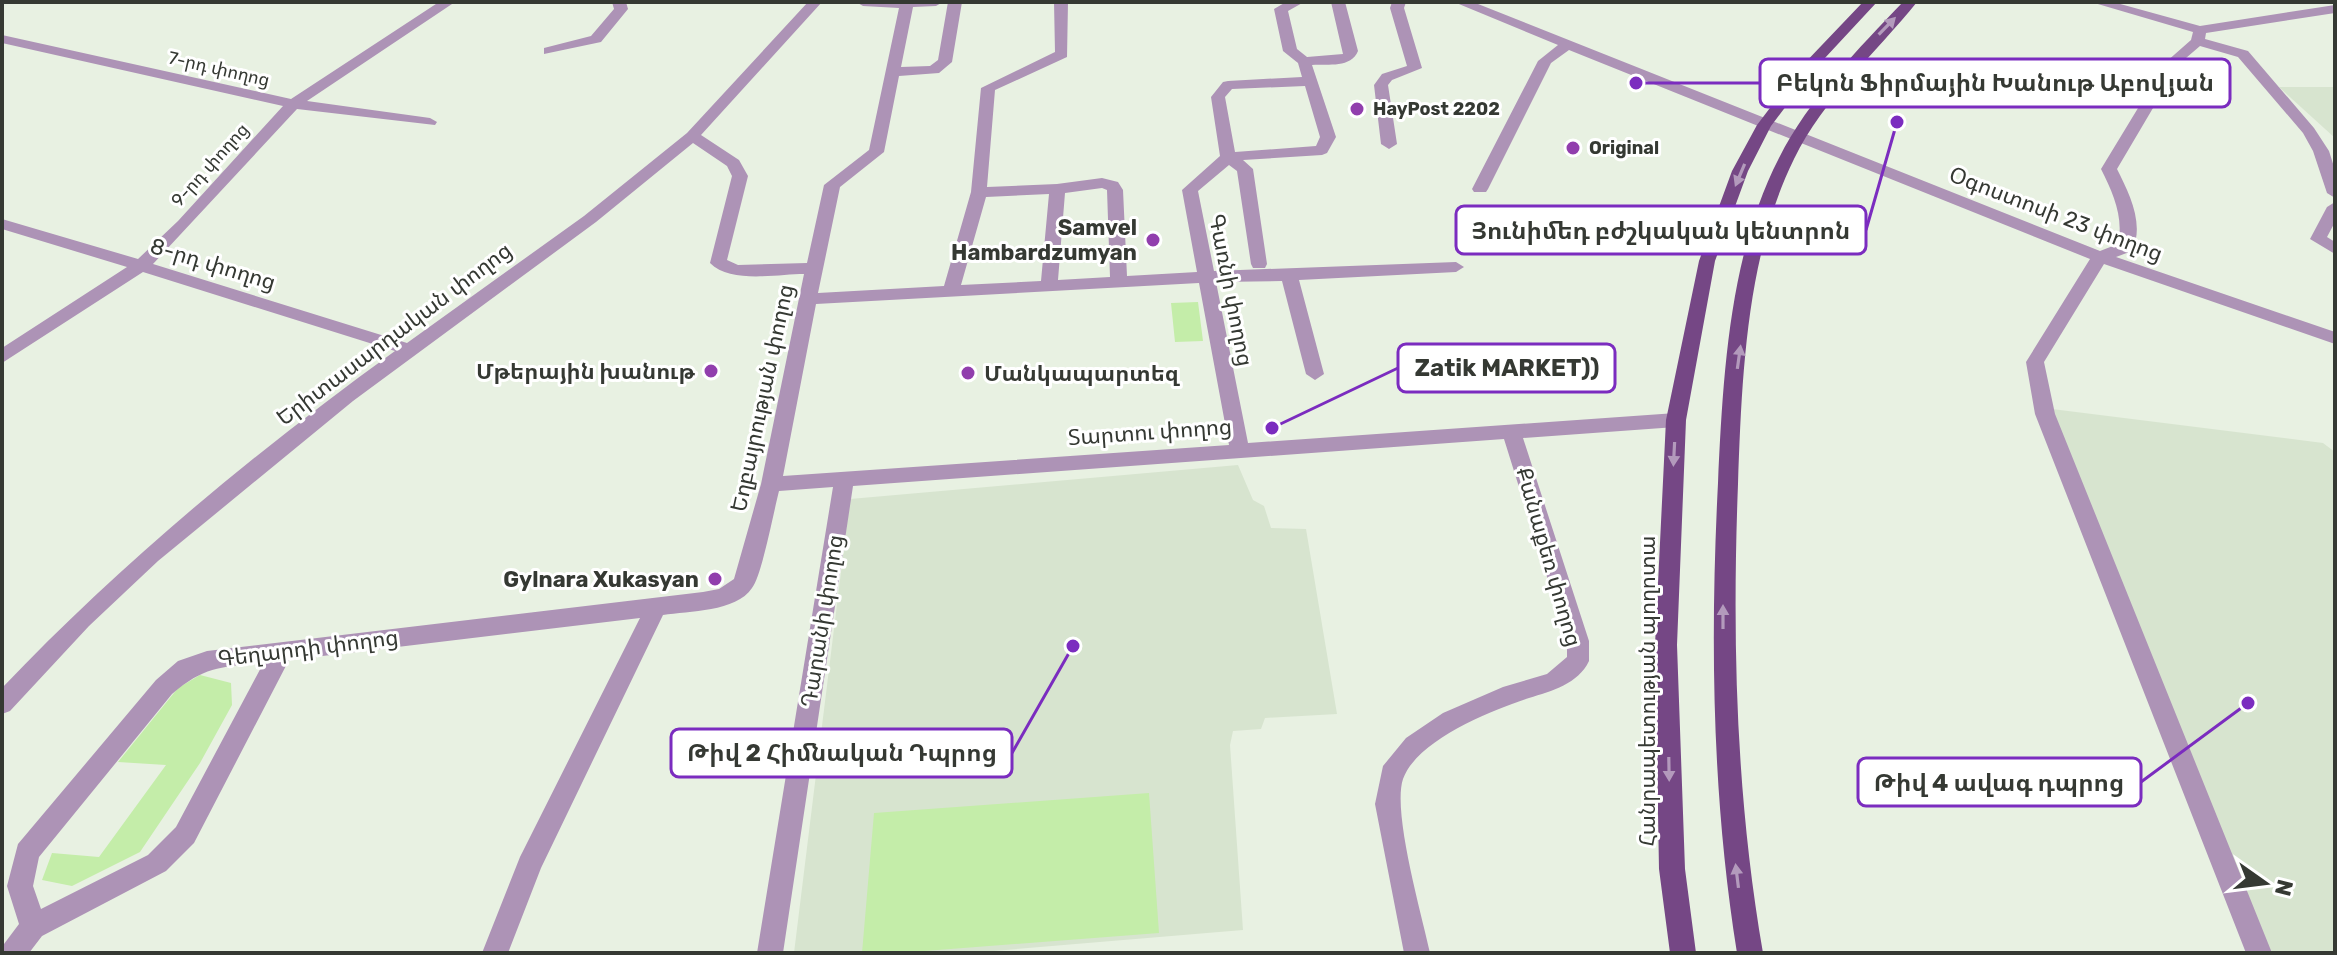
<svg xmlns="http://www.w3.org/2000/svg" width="2337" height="955" font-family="Rubik,'Noto Sans Armenian',sans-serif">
  <rect width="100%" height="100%" fill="#e8f1e2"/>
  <path fill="#d7e4cf" d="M2279 87H2335V138Z
    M2044 408 2323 443 2335 452V953H2260Z
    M1238 465 1253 500 1264 506 1271 528 1306 529 1337 714 1265 718 1261 729 1233 731 1230 745 1243 930 970 953H794L850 499Z"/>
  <path fill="#c4eda9" d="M1198 302 1203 341 1175 342 1171 303Z
    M200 675 231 683 232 705 200 763 140 852 72 886 42 880 52 853 99 857 166 765 118 762 178 688Z
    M1149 793 1159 933 899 953H862L874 813Z"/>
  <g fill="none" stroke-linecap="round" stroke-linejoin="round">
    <path fill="#ad93b6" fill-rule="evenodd" d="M439 2H455L307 101 430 118 437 122 435 125 297 109 153 264 407 343 584 216 687 133 808 2H822L701 135 739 160 748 176 727 260 738 265 807 263 824 185 869 150 899 8 863 6 856 2H943L936 6 913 7 901 67 930 66 938 60 948 2H962L952 62 939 73 899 76 884 152 840 187 818 293 944 286 971 192 981 88 1055 52 1054 2H1068L1067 57 995 90 987 187 1057 184 1102 178 1118 182 1123 190 1127 276 1197 272 1182 190 1220 156 1211 97 1223 82 1228 81 1302 77 1298 63 1283 51 1274 9 1286 2H1304L1288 11 1297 49 1307 57 1343 54 1331 2H1345L1358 51C1351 68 1329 64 1312 65L1336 137 1327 153 1322 155 1243 160 1253 169 1267 264 1265 268H1253L1251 264 1237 171 1229 165 1198 191 1214 271 1456 262 1464 267 1456 272 1299 280 1324 374 1315 380 1306 374 1282 281 1216 282 1248 443 1676 413 1686 420 1676 427 1523 438 1589 641V661C1578 684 1552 691 1529 698 1492 710 1417 740 1403 779 1392 812 1422 915 1430 953H1404L1375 804 1383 766 1406 738 1443 713 1503 687 1547 674 1567 657V641L1504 439 853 486 783 953H757L833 487 779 491C774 510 762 575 752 588 736 612 689 611 663 615L541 868 508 953H482L520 857 640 618 289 660 194 843 166 871 42 936 29 953H2L4 944 19 924 7 886 18 844 156 680 178 661 207 651 703 592 719 589 734 579 761 484 804 274C777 274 731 284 710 263L732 176 727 166 693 143 596 222 353 401 158 561 89 626 10 711 2 714V688C121 563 255 452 395 351L143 272 2 363V348L127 267 2 229V219L138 259 178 221 283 106 2 43V35L291 99ZM1305 86 1320 137 1316 146 1235 152 1225 97 1232 89ZM1102 188 1107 190 1110 277 1058 280 1065 193ZM1049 194 1041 281 961 285 986 197ZM1199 283 1229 445 783 476 816 304ZM264 662 176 827 148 855 41 909 33 886 39 857 172 694C206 665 222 668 264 662Z
      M612 2H626L628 9 601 42 544 54V48L591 36 614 9Z
      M1392 2H1406L1404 8 1422 68 1392 80 1388 85 1397 144 1389 149 1381 144 1374 85 1382 74 1407 66 1390 8Z
      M1454 2H1473L2100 251 2118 244C2124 217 2113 193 2101 169L2166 62 2191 40 2193 32 2091 2H2113L2200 26 2335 5V13L2206 33 2205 39 2248 51 2314 128 2329 151 2335 170V198L2327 193 2313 151 2303 133 2238 57 2200 46 2179 64 2117 169C2129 193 2145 224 2132 251L2116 257 2335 332V344L2104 264 2044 362 2055 414 2272 953H2246L2035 414 2026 362 2090 259 1569 50 1551 63 1488 189 1486 192H1474L1472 189 1538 61 1558 45Z
      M2335 202V222L2327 237 2335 242V254L2310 239 2327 207Z"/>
    <path fill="#754785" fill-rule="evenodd" d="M1863 2H1877L1811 73 1771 126 1748 171 1715 261 1686 420 1677 645 1685 869 1696 953H1670L1659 869 1655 645 1666 420 1699 261 1732 171 1757 125 1801 67Z
      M1903 2H1917C1875 54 1824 98 1794 159 1746 257 1742 376 1738 484 1732 641 1736 797 1763 953H1737C1712 797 1710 641 1718 483 1723 376 1729 255 1779 158 1809 99 1858 49 1903 2Z"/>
  </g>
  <defs><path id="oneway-solid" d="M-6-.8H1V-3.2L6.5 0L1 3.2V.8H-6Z" transform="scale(2)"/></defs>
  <g fill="#b39abc">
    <use href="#oneway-solid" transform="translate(1887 26) rotate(-46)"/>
    <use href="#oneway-solid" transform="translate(1740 175) rotate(113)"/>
    <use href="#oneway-solid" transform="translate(1739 357) rotate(-82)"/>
    <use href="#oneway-solid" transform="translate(1674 454) rotate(93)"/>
    <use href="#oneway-solid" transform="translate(1723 617) rotate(-90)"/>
    <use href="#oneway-solid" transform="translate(1669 769) rotate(89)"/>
    <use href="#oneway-solid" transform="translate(1737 876) rotate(-97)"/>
  </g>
  <g fill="#913ead" stroke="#fff" stroke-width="3">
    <circle cx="1357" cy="109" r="8"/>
    <circle cx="1573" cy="148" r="8"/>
    <circle cx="1153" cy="240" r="8"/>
    <circle cx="711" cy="371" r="8"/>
    <circle cx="968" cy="373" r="8"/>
    <circle cx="715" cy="579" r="8"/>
  </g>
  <g text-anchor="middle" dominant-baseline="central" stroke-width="6" stroke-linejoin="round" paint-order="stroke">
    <g font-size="18" fill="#353933" stroke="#fff">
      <text transform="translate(219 69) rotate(13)">7-րդ փողոց</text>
      <text transform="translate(210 165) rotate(-48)">9-րդ փողոց</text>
    </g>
    <g font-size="18" font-weight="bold" fill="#353933" stroke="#fff" text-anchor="start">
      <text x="1373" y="109">HayPost 2202</text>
      <text x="1589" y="148">Original</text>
    </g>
    <g font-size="22" fill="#353933" stroke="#fff">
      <text transform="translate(2056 214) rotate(21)">Օգոստոսի 23 փողոց</text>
      <text transform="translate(213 264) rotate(17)">8-րդ փողոց</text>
      <text transform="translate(1231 290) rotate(79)">Գառնի փողոց</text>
      <text transform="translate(394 334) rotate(-37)">Երիտասարդական փողոց</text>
      <text transform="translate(762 398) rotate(-78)">Եղբայրության փողոց</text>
      <text transform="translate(1150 432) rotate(-4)">Տարտու փողոց</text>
      <text transform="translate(1549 557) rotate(74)">Քանաքեռ փողոց</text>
      <text transform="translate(822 621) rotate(-81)">Դարանի փողոց</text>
      <text transform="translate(308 648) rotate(-7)">Գեղարդի փողոց</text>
      <text transform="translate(1647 691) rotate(-90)">Հանրապետության պողոտա</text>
    </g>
    <g font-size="22" font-weight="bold" fill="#353933" stroke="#fff" text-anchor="end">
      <text x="1137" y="227">Samvel<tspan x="1137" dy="25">Hambardzumyan</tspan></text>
      <text x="695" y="371">Մթերային խանութ</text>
      <text x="984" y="373" text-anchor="start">Մանկապարտեզ</text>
      <text x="699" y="579">Gylnara Xukasyan</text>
    </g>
  </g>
  <path fill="none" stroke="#7b2cbf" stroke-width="3" d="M1636 83L1760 83M1897 122L1866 230M1272 428L1398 368M1073 646L1012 753M2248 703L2141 782"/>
  <g fill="#7b2cbf" stroke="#fff" stroke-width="3">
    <circle cx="1636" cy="83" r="8"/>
    <circle cx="1897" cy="122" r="8"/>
    <circle cx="1272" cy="428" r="8"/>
    <circle cx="1073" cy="646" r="8"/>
    <circle cx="2248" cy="703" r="8"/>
  </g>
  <g fill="#fff" stroke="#7b2cbf" stroke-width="3">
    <rect x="1760" y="59" width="470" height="48" rx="8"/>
    <rect x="1456" y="206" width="410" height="48" rx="8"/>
    <rect x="1398" y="344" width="217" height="48" rx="8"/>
    <rect x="671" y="729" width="341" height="48" rx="8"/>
    <rect x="1858" y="758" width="283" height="48" rx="8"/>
  </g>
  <g font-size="24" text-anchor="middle" font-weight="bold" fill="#353933">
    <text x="1995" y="91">Բեկոն Ֆիրմային Խանութ Աբովյան</text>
    <text x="1661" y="239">Յունիմեդ բժշկական կենտրոն</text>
    <text x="1507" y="376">Zatik MARKET))</text>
    <text x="842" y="761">Թիվ 2 Հիմնական Դպրոց</text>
    <text x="1999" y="791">Թիվ 4 ավագ դպրոց</text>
  </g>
  <rect width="2337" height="955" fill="none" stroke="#353933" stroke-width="8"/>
  <g transform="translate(2265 883) rotate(104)" stroke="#ffffff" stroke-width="6" paint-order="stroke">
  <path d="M0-6L14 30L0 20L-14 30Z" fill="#353933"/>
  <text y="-12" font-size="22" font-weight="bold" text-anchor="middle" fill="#353933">N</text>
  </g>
</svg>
